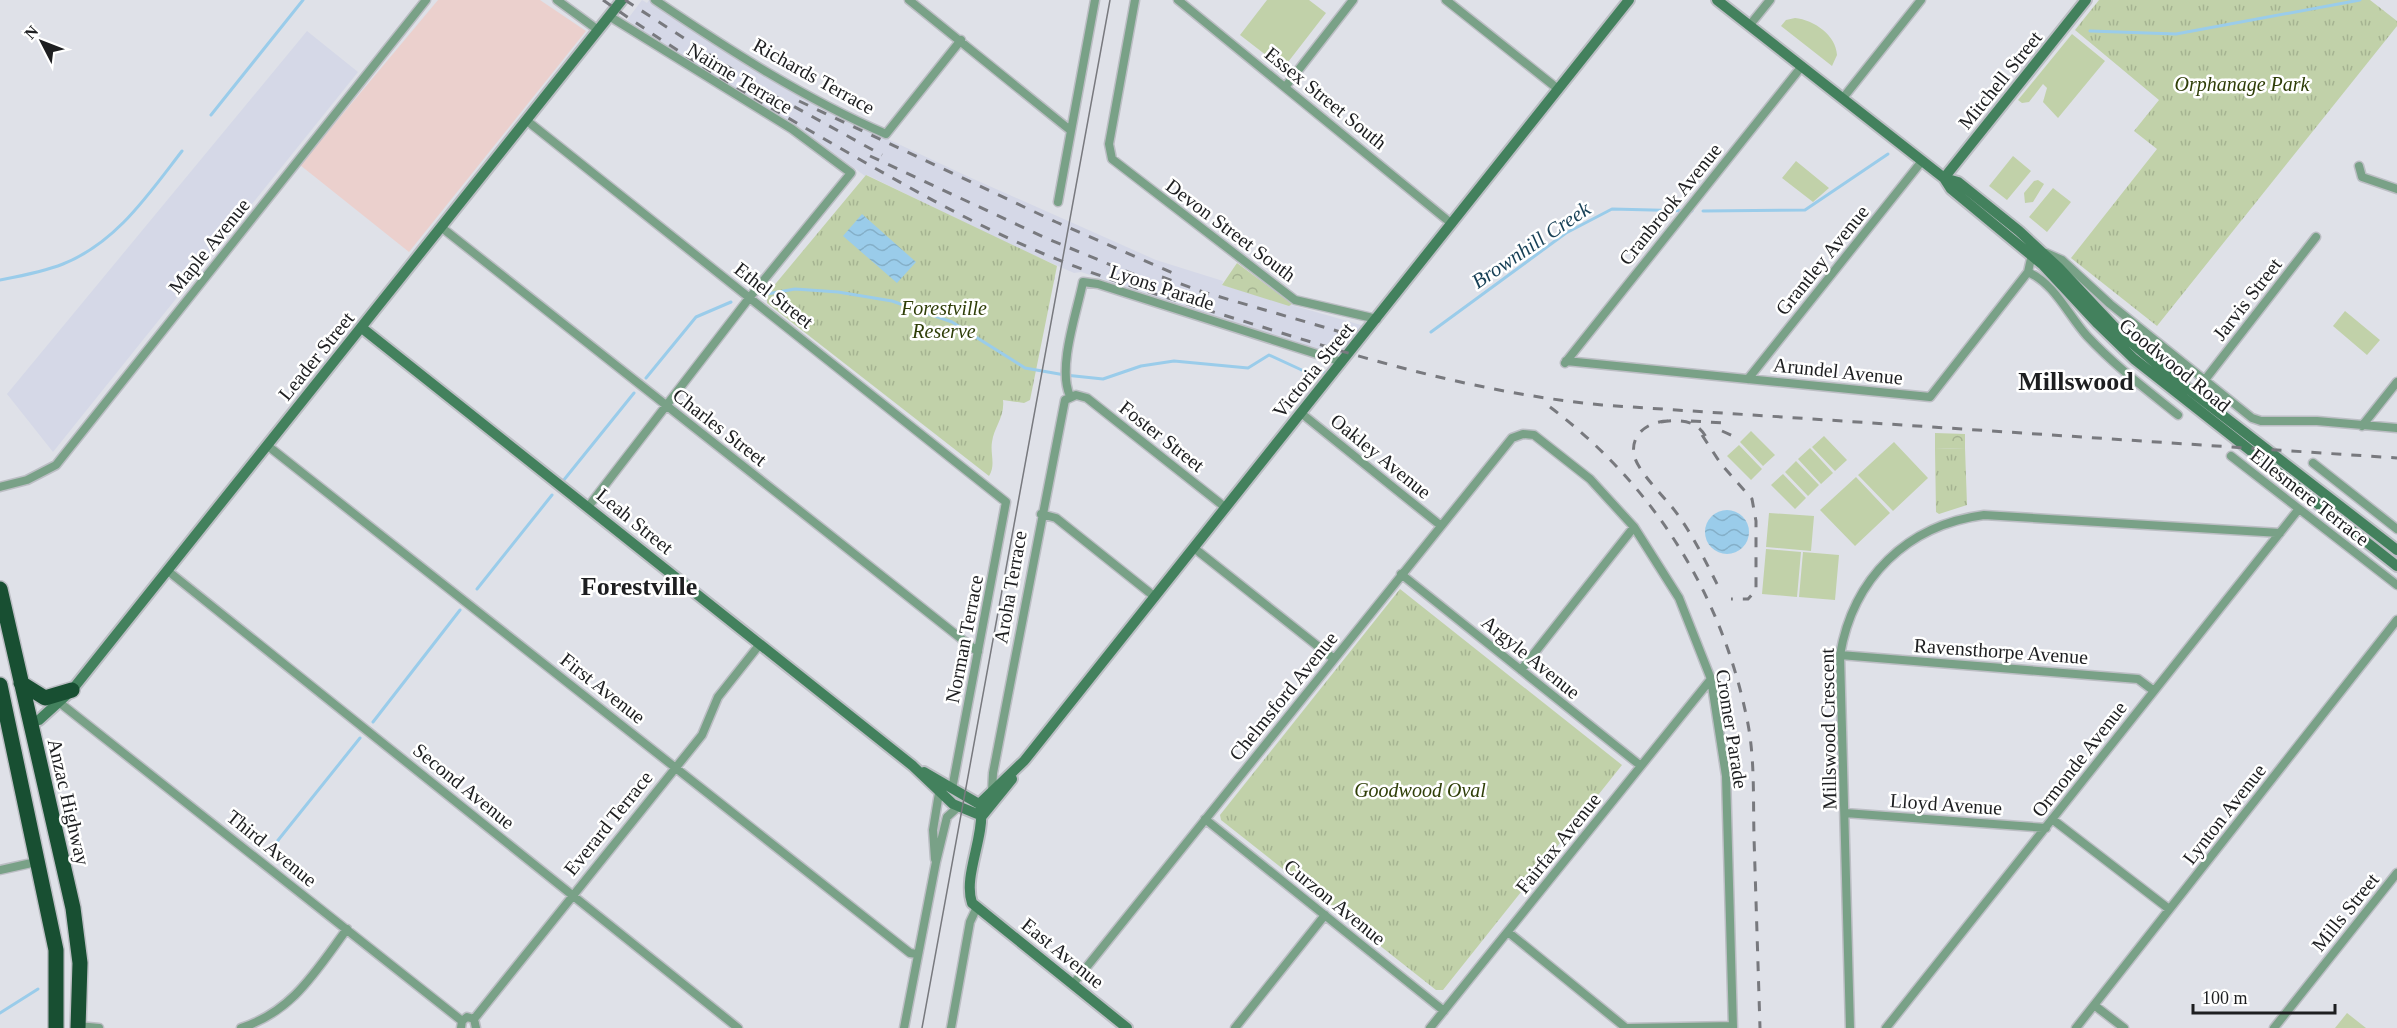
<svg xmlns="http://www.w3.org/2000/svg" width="2397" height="1028" font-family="Georgia,serif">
  <defs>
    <pattern id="forest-crowns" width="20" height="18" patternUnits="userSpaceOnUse" patternTransform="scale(1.5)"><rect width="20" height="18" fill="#c1d1a9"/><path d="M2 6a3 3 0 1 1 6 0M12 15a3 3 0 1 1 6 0" fill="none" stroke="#a5b391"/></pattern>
    <pattern id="park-tufts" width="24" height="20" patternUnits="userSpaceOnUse" patternTransform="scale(1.5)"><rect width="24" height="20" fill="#c1d1a9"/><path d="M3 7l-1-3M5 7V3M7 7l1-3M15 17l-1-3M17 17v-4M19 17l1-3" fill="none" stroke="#a5b391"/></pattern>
    <pattern id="water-waves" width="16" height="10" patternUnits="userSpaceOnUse" patternTransform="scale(1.5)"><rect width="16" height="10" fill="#9accea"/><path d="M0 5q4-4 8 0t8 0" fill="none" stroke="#84afc8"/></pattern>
  </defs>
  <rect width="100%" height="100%" fill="#dfe1e8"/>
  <path fill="#d5d8e7" d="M642 0 647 3 649 0 777 82 832 113 969 177 1156 260 1223 281 1222 285 1361 325V330L1340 354H1332L1081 272 1074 273 1015 247 867 175 865 176 797 126 674 53 627 20Z
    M307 31 358 72 53 452 7 394Z"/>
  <path fill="#ebd0cd" d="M438 0H540L586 31 409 252 300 165Z"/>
  <path fill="#c1d1a9" d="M1267 0H1309L1326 13 1285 66H1280L1240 35Z
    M1795 18C1814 20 1836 35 1837 55L1832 66 1781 26 1786 20Z
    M2072 34 2105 61 2058 118 2043 102 2047 88 2043 84 2029 102 2022 103 2018 100Z
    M2013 156 2031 171 2007 200 1989 186Z
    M1796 161 1829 188 1813 202 1782 178Z
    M2038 180 2044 184 2033 202 2025 203 2024 193 2034 181Z
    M2053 188 2071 202 2047 232 2029 217Z
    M2345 311 2380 340 2367 355 2333 326Z
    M1751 431 1775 455 1763 466 1740 442Z
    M1824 436 1847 460 1835 471 1812 447Z
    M1894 442 1928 478 1893 511 1858 475Z
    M1739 445 1762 469 1751 480 1727 456Z
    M1810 448 1833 473 1821 484 1798 459Z
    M1796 461 1819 485 1808 496 1785 472Z
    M1783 474 1806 498 1795 509 1771 485Z
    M1856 477 1890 513 1855 546 1820 510Z
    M1769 513 1814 516 1811 551 1766 547Z
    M1766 549 1801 552 1797 597 1762 594Z
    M1803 552 1839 555 1835 600 1799 597Z
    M2347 1013 2366 1028H2335Z"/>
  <path fill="url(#forest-crowns)" d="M1237 263 1292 304 1289 306 1222 285Z
    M1935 433 1965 434V448L1935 449Z"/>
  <path fill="url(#park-tufts)" d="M2099 0H2370L2397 21V26L2157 326 2071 258 2157 149 2134 131 2159 100 2075 30Z
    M866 175 1057 266 1030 400 1024 403 1003 400C1005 417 994 427 992 442 990 454 996 465 989 476L767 303V294Z
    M1965 448 1967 505 1939 514 1936 512 1935 449Z
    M1400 589 1622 765 1443 990H1436L1221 820 1220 815Z"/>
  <path fill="url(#water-waves)" d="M862 214 916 262 897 283 843 236Z
    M1705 532a22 22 0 1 1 44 0a22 22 0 1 1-44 0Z"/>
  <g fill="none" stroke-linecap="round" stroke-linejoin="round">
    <path stroke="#9accea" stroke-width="3" d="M2090 31 2176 34 2360 0
      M211 115 303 0
      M1703 211 1805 210 1888 154
      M0 280C21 276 43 272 63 264 116 243 148 195 182 151
      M767 294 795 289 838 292 892 301 952 322 1025 368 1065 375 1103 379 1141 366 1174 361 1248 368 1269 355 1306 372H1324
      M1431 332 1566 233 1612 209 1692 211
      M646 378 696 317 731 302
      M563 481 634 393
      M477 589 552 495
      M373 722 460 610
      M271 849 360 738
      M0 1013 38 989"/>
    <defs>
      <path id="street" d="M557 0 598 30
        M655 0C729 50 805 99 886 134L961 40
        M909 0 1070 130
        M1135 0 1109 144 1112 159 1295 300 1377 319
        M1178 0 1452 224
        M1446 0 1558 89
        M1749 26 1770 0
        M1286 86 1353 0
        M1843 98 1921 0
        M526 120 1006 502 952 789
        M2359 166 2362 177 2397 189
        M1058 202 1095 0
        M441 227 978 652
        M2046 253 2062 260 2110 304 2252 418 2261 421H2317L2397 428
        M2028 272C2055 284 2068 315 2087 336 2115 366 2147 390 2178 415
        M1566 361 1930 397 2028 272 2032 254
        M1565 363 1802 66
        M1748 379 1922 161
        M2204 381 2316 237
        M1070 396C1057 368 1077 312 1083 282L1098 284 1342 362
        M1301 413 1440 525
        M2362 426 2397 382
        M268 446 910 953 917 954
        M2231 456 2397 585
        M2313 463 2397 529
        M0 487 27 480 56 465 426 0
        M588 507 750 297 851 173 792 129 609 16
        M1041 514 1056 518 1155 597
        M1194 548 1334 659
        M168 571 738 1028
        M1401 574 1641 766
        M1840 655 2138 679 2154 691
        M1521 670 1634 527
        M60 703 462 1021
        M992 792 993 773 1065 400 1076 395 1087 398 1226 508
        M1845 813 2046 828
        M1205 819 1444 1011
        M2052 819 2169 909
        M935 859 933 830 939 793
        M0 870 36 862
        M1508 932 1626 1028
        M1073 984 1512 438 1523 434 1534 435 1590 479 1634 527 1679 598 1711 679 1726 776 1733 1028
        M2094 1005 2124 1028
        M474 1019 702 735 718 697 760 644
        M78 1026 99 1028
        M241 1028C293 1011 315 972 347 929
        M461 1028 462 1021 467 1017 474 1019 476 1028
        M904 1028 936 862 947 817 958 807
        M951 1028 970 922 977 907
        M1235 1028 1325 915
        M1430 1028 1711 679
        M1628 1028 1733 1026
        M1850 1028 1840 655C1853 578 1907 525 1984 515L2280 533
        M1886 1028 2298 510
        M2076 1028 2397 620
        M2274 1028 2397 873"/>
      <path id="secondary" d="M1717 0 1944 178 1951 189 2043 265 2098 324 2134 359 2397 566
        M1944 178 1958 182 2019 231 2059 268 2120 333 2160 367 2397 550
        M1944 178 2086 0
        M362 328 913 766 953 804 982 816
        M29 723 39 720 72 690 622 0
        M924 772 979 804
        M979 804 1024 761 1629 0
        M981 810C984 838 963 877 972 903L1127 1028
        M982 816 1012 779"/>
      <path id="highway" d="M0 589 73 908 80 963 78 1028
        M21 683 45 698 72 690
        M0 685 56 950V1028"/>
    </defs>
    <use href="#street" stroke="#bcbec4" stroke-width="11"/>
    <use href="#secondary" stroke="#bcbec4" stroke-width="14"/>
    <use href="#highway" stroke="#bcbec4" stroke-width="18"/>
    <use href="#street" stroke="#79a187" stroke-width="8"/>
    <use href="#secondary" stroke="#43815d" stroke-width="10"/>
    <use href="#highway" stroke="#184f32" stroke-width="15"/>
    <path stroke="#78797e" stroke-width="1.5" d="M922 1028 1110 0"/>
    <path stroke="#78797e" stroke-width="3" stroke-dasharray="10 10" stroke-linecap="butt" d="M603 0C675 51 750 96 826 140 897 181 968 222 1044 254 1118 285 1196 306 1272 330 1381 364 1488 394 1602 405L2397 458
      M625 0 764 90 882 155
      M799 101 1056 222 1175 274
      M870 156 1048 239 1174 291
      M1162 277 1203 292 1351 335
      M1550 407C1653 485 1721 592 1747 719 1755 757 1753 798 1754 837 1756 901 1758 964 1760 1028
      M1668 421C1650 421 1630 433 1634 455 1638 473 1667 499 1678 515 1693 536 1705 560 1717 584
      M1691 421 1724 423
      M1661 422C1680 419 1698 420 1707 439
      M1722 431 1733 436
      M1702 435 1721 464 1752 499 1756 521V590L1748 599H1731"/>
  </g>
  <g text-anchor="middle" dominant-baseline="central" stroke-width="5" stroke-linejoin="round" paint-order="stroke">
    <g font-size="20" fill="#1d1e20" stroke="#fff">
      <text transform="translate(814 76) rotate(29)">Richards Terrace</text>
      <text transform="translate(740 78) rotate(31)">Nairne Terrace</text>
      <text transform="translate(2000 80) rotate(-51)">Mitchell Street</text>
      <text transform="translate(1326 98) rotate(39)">Essex Street South</text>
      <text transform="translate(1670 204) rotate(-51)">Cranbrook Avenue</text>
      <text transform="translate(1231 230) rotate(37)">Devon Street South</text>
      <text transform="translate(209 246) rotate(-51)">Maple Avenue</text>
      <text transform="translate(1822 260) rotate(-51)">Grantley Avenue</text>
      <text transform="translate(1162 287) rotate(18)">Lyons Parade</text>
      <text transform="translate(774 295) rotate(38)">Ethel Street</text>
      <text transform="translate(2247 299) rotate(-52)">Jarvis Street</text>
      <text transform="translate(316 356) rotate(-51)">Leader Street</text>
      <text transform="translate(2175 365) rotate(39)">Goodwood Road</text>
      <text transform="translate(1313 370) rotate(-51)">Victoria Street</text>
      <text transform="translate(1838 371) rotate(6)">Arundel Avenue</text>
      <text transform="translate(720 427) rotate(38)">Charles Street</text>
      <text transform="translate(1162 436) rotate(38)">Foster Street</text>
      <text transform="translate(1381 456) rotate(39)">Oakley Avenue</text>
      <text transform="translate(2310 497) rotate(38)">Ellesmere Terrace</text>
      <text transform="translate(635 521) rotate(39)">Leah Street</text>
      <text transform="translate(1010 587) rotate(-80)">Aroha Terrace</text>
      <text transform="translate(964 639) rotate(-79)">Norman Terrace</text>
      <text transform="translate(2001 651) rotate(4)">Ravensthorpe Avenue</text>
      <text transform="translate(1531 657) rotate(39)">Argyle Avenue</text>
      <text transform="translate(603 688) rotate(38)">First Avenue</text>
      <text transform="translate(1283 696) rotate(-51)">Chelmsford Avenue</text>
      <text transform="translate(1732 729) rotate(81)">Cromer Parade</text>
      <text transform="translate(1828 729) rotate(-91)">Millswood Crescent</text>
      <text transform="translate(2079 759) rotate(-52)">Ormonde Avenue</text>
      <text transform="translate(464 786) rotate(39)">Second Avenue</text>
      <text transform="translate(69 802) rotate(77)">Anzac Highway</text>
      <text transform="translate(1946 804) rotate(4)">Lloyd Avenue</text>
      <text transform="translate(2224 814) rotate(-52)">Lynton Avenue</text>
      <text transform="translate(608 823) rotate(-51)">Everard Terrace</text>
      <text transform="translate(1558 843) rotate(-51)">Fairfax Avenue</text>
      <text transform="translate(272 848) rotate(39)">Third Avenue</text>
      <text transform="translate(1335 902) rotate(39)">Curzon Avenue</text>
      <text transform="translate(2345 912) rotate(-51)">Mills Street</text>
      <text transform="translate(1063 953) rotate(39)">East Avenue</text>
    </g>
    <g font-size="20" font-style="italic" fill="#2f3e08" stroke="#fff">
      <text x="2242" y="84">Orphanage Park</text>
      <text x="944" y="308">Forestville<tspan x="944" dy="23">Reserve</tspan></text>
      <text x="1420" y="790">Goodwood Oval</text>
    </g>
    <g font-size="21" font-style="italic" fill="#163f55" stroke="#fff">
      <text transform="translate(1531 245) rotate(-34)">Brownhill Creek</text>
    </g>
    <g font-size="26" font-weight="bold" fill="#1d1e20" stroke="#fff">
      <text x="2076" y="381">Millswood</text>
      <text x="639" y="586">Forestville</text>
    </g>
  </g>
  <g transform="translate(42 42) rotate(312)" stroke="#ffffff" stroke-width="4.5" paint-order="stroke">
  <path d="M0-4.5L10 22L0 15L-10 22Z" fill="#1d1e20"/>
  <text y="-9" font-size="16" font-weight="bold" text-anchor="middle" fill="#1d1e20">N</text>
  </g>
  <path d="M2193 1004v9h142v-9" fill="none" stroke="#1d1e20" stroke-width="3"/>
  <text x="2202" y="1004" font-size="18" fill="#1d1e20" stroke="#ffffff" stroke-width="4.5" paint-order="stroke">100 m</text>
</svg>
